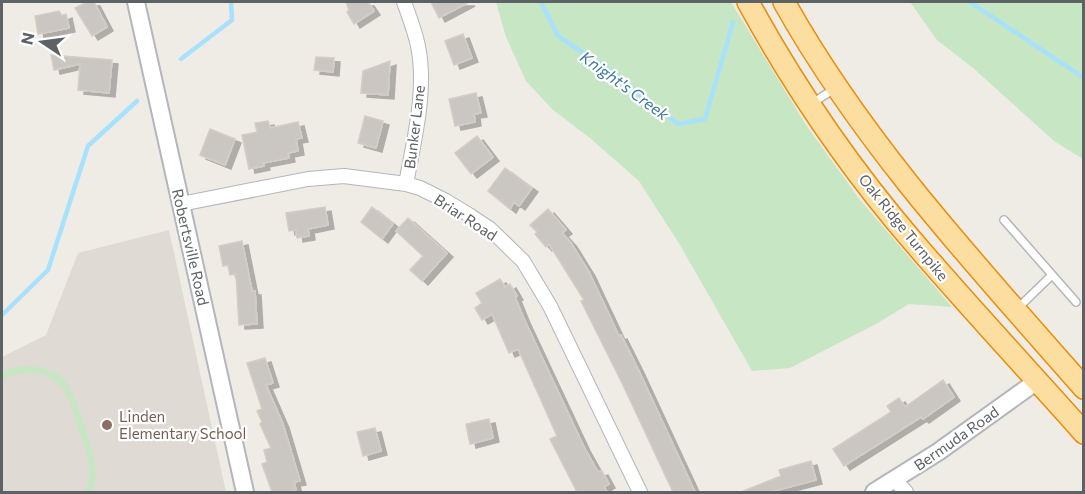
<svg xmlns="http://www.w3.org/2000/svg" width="1085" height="494" font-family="Commissioner,sans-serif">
  <defs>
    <filter id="shadow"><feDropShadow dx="6" dy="4" stdDeviation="0" flood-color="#0004"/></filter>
  </defs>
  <rect width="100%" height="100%" fill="#efece6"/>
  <path fill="#dfdbd4" d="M169 230 226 492H2V357L46 335 78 253Z"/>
  <path fill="#c7e6c3" d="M496 2H731L806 125 860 200 952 307 909 304 876 324 790 368 752 371 680 245 639 181 590 138 553 110 526 81 506 37Z
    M910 2H1083V159L1054 141 973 68 937 40Z
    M24 366C38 367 52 367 63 378 76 391 96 456 96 474 96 481 94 487 92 492H84C96 474 86 453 80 434 72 408 65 374 33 373 21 373 11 374 2 381V373L10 368Z"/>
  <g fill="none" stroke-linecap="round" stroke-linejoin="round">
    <path stroke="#a8e1fc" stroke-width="4.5" d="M541 2 558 36 608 69 678 124 705 119 733 22
      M970 2 1084 78
      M181 59 232 20 231 2
      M2 315 48 270 88 146 137 101"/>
  </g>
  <path fill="#cac7c2" stroke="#d4cdc4" stroke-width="1.5" filter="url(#shadow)" d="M87 2H94L107 27 92 36 75 8Z
    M346 2H368L374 11 354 24 347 12 349 10Z
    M431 2H469L439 18Z
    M59 11 62 16 66 14 69 28 38 34 35 16Z
    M463 34 472 58 454 65 445 41Z
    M51 55 112 60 109 93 78 90 80 64 54 70Z
    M316 57 334 58 333 72 314 70Z
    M390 61 388 95 361 93 363 71Z
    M476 93 481 113 474 114 475 122 455 126 449 99Z
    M365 116 383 121 376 148 358 143Z
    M268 121 270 128 298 122 302 138 296 139 298 151 288 153 289 158 263 163 264 166 249 169 242 135 257 132 255 123Z
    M210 129 235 139 225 165 200 155Z
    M477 136 493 157 471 174 455 153Z
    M505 168 532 188 519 206 514 202 510 209 488 191Z
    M325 207 328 225 308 229 309 236 297 238 296 230 289 231 286 213Z
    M372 207 393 224 382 239 361 222Z
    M548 209 566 230 562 233 571 243 589 272 619 336 621 335 638 369 695 492H673L622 383 581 301 584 300 549 244 546 247 535 234 537 232 530 225Z
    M408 218 447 253 422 281 410 270 423 256 396 231Z
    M242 241 252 291H255L257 324 239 325 236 274 230 275 228 265 223 266 219 246Z
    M500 279 505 287 510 284 517 296 515 297 524 319 584 447 598 472 602 471 609 484 604 487 607 492H577L550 439 557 436 518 349 509 353 492 314 482 320 475 308 482 303 476 293Z
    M265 358 273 383 266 385 283 424 300 481 294 482 296 490 288 492H272L262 464 267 462 264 450 271 448 260 424 262 422 257 411 262 409 247 363Z
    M943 380 954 397 923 419 921 417 844 466 833 449 891 412 887 406 899 398 905 407Z
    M489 419 493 438 470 444 466 424Z
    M375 428 381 451 363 456 357 432Z
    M811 461 816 480 770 492H741L781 476 779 470Z"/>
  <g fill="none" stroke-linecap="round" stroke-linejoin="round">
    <defs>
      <path id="service" d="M811 104 834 89
        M1004 220 1076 302
        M1018 308 1052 275"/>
      <path id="minor" d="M404 2C409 16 415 31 418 46 427 90 414 140 406 184
        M181 204 308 179 344 176 406 184 420 188 446 201 469 215 490 229 523 261 550 306 640 492
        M895 480 906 492"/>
      <path id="tertiary" d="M136 2 245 492
        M874 492 938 452 1037 381"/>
      <path id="trunk" d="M748 2C795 88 852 171 916 245 971 309 1028 370 1084 433
        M784 2C864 145 976 265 1084 388"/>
    </defs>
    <use href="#service" stroke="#b3b6ba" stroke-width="10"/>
    <use href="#minor" stroke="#b3b6ba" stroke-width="16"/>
    <use href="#tertiary" stroke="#b3b6ba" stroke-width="20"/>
    <use href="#trunk" stroke="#ed8c07" stroke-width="24"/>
    <use href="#service" stroke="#fff" stroke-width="7"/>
    <use href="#minor" stroke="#fff" stroke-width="14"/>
    <use href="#tertiary" stroke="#fff" stroke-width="16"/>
    <use href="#trunk" stroke="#fcdea0" stroke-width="21"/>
  </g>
  <circle fill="#8d6e63" stroke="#fff" stroke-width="2" cx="107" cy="425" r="6"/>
  <g text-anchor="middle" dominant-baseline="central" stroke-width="4.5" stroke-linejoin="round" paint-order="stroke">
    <g font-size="15" fill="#5d6265" stroke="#fff">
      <text transform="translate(414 127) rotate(-83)">Bunker Lane</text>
      <text transform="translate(466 217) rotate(33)">Briar Road</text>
      <text transform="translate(904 227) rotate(51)">Oak Ridge Turnpike</text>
      <text transform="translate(191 247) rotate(77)">Robertsville Road</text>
      <text transform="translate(956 438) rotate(-35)">Bermuda Road</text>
    </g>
    <g font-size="15" fill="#785e54" stroke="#fff" text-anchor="start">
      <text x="119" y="416">Linden<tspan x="119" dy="17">Elementary School</tspan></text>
    </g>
    <g font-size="16" font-style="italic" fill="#3f779d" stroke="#fff">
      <text transform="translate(625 85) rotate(36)">Knight's Creek</text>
    </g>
  </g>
  <rect width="1085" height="494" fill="none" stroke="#5d6265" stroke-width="6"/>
  <g transform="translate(42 42) rotate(283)" stroke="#ffffff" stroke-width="4.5" paint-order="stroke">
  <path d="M0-4.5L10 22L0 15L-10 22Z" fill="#5d6265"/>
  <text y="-9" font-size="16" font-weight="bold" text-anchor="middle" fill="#5d6265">N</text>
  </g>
</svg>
